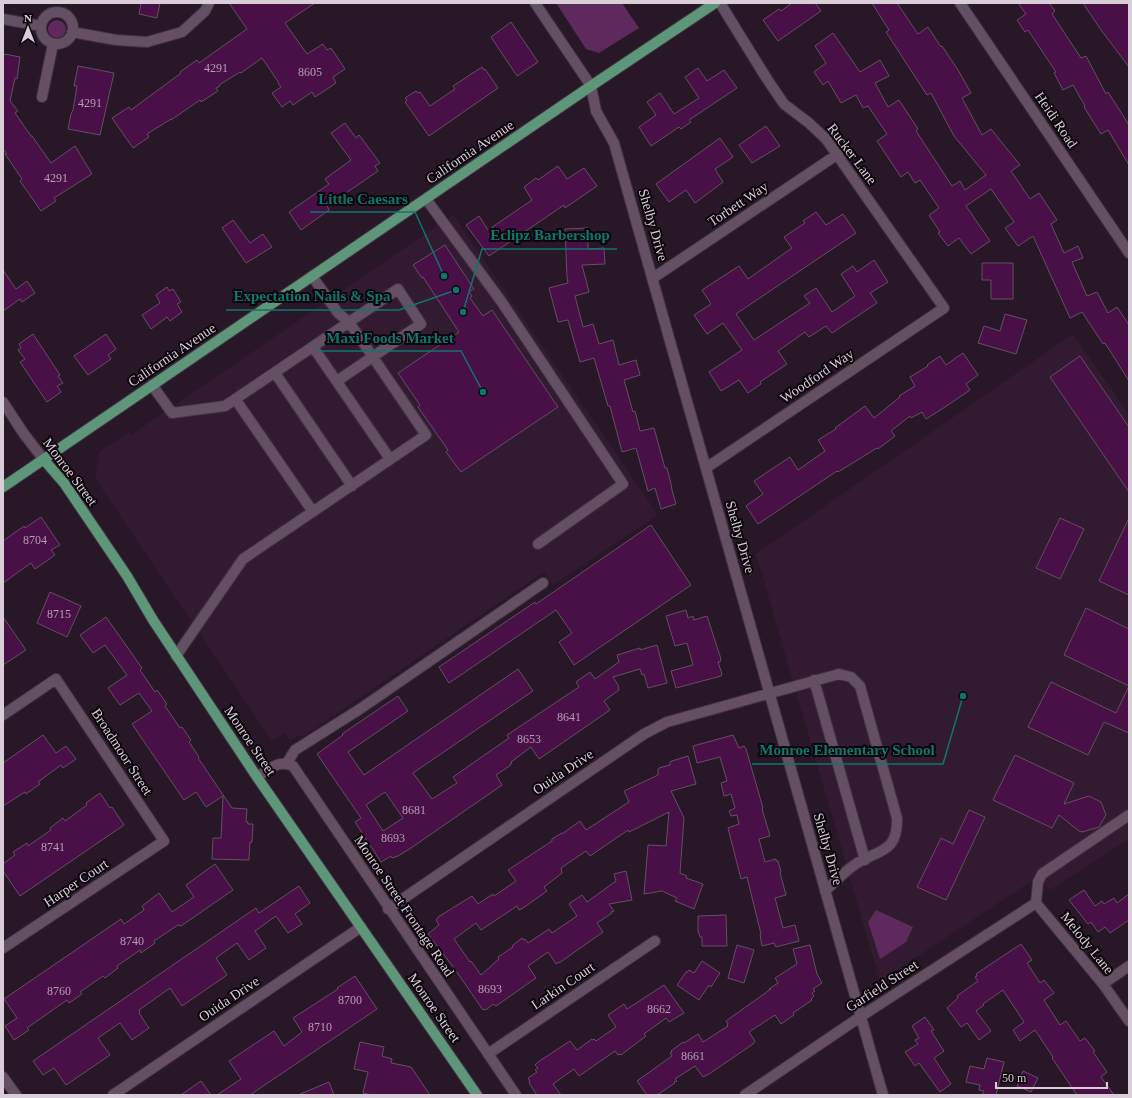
<svg xmlns="http://www.w3.org/2000/svg" width="1132" height="1098" font-family="Georgia,serif">
  <rect width="100%" height="100%" fill="#281727"/>
  <path fill="#321b31" d="M453 215 658 515 553 585 544 572 304 736H298L290 741 284 733 272 741 95 478 99 452 129 432 131 435Z
    M1073 334 1129 415V839L1050 890 1036 878 880 981 756 554Z"/>
  <path fill="#5e295c" d="M556 3H622L639 28 599 53 586 49Z
    M48 29a9 9 0 1 1 18 0a9 9 0 1 1-18 0Z
    M876 910 913 927 906 942 880 959 868 922Z"/>
  <path fill="#491048" stroke="#644f62" fill-rule="evenodd" d="M141 3H160L157 18 139 14Z
    M229 3H315L285 23 307 54 323 44 327 50 331 48 345 69 333 77 336 83 315 97 312 92 293 105 290 101 282 107 272 93 281 87 278 83H279L262 58 241 73 240 72 219 85 220 86 216 88 218 91 201 102 200 100 171 120V119L147 134 149 137 133 148 112 118 129 107 131 110 181 73 180 72 197 60 199 63 247 29Z
    M792 3H815L821 11 778 41 763 20 779 9 781 11Z
    M872 3H897L918 34 928 27 941 47 942 46 958 70 971 93 962 98 982 135 991 129 1020 165 1011 171 1030 199 1039 193 1057 220 1051 224 1064 253 1078 246 1083 258 1072 262 1087 296 1097 292 1108 313 1117 307 1129 325V381L1105 343 1103 344 1082 312 1070 318 1033 236 1018 246 1005 228 1014 222 991 189 966 206 990 241 971 254 959 238 948 246 938 233 940 232 929 215 939 208 920 180 915 183 908 172 901 177 877 141 887 134 868 106 863 108 856 95 841 103 828 81 823 85 814 72 826 63 815 46 833 33 860 72 880 60 889 76 875 83 888 107 899 100 918 129 916 131 952 186 960 181 965 190 986 175 954 136 931 93 927 95 886 32 889 30Z
    M1018 3H1049L1055 11 1052 14 1081 58 1086 56 1106 94 1108 92 1129 125V165L1108 130 1101 134 1084 107 1085 106 1073 85 1063 90 1054 73 1056 72 1028 30 1025 32 1017 20 1026 14Z
    M1083 3H1129V67L1101 30Z
    M511 22 538 62 517 76 491 37Z
    M5 54 20 57 17 79 15 78 10 101 18 111 15 113 31 136H32L51 163 75 146 92 174 54 198 56 201 41 211 20 181 22 179 5 154H7L3 149V55H5Z
    M78 66 114 73 100 135 68 129 71 114 73 110 77 86H74Z
    M482 67 484 70 485 69 498 88 429 136 405 102 407 100 405 98 416 91 418 93 420 92 430 106 455 89 453 86Z
    M698 68 707 81 724 70 737 88 689 120 691 122 681 129 679 127 651 146 639 127 656 115 647 102 660 93 674 114 699 98 685 77Z
    M345 123 356 138 359 135 380 163 375 166 378 171 327 206 329 210 301 230 289 212 329 184 325 179 351 160 331 133Z
    M766 126 780 146 752 163 739 145Z
    M720 138 733 157 715 169 723 182 695 203 686 190 669 202 656 184Z
    M558 166 567 179 584 168 597 186 565 208 564 205 489 256 466 225 479 216 488 230 532 200 524 187 536 178 538 180Z
    M816 212 826 225 843 214 856 233 736 314 754 340 810 303 804 296 816 288 832 312 855 296 841 274 853 266 857 272 874 260 888 282 870 293 877 303 832 333 826 326 809 337 805 332 778 351 787 364 760 382 761 384 748 393 739 380 721 391 709 372 742 350 723 323 707 334 694 315 711 304 702 290 739 266 748 279 792 248 784 237 805 223 803 221Z
    M233 220 250 243 263 234 272 247 246 263 222 228Z
    M588 228V249L604 248 605 264 582 265 589 292 575 296 583 327 593 324 599 344 613 340 619 365 636 360 640 375 624 380 633 412 635 411 640 431 654 428 665 468H667L671 484 672 490 676 504 661 509 655 488 648 491 636 448 622 452 610 406H608L594 358 580 362 568 320 558 322 549 288 568 283 567 277 565 229Z
    M445 245 474 289 469 292 472 296 470 298 483 316 492 310 558 407 461 472 446 452 448 450 418 407 420 405 398 373 459 332 423 277 422 278 413 265Z
    M982 263H1013V299H991V280H982Z
    M3 270 16 289 27 281 35 293 22 302 20 299 3 311Z
    M167 287 169 291 173 289 181 302 177 304 182 312 170 321 167 317 151 329 142 315 160 303 156 295Z
    M1005 314 1027 320 1016 354 978 343 984 326 1000 331Z
    M33 334 60 375 58 376 63 383 57 386 61 392 47 402 20 362 25 359 18 350 21 348 19 344Z
    M106 334 116 349 108 355 111 359 88 375 74 356Z
    M963 353 978 375 966 384 970 390 942 409 926 419 922 412 911 418 910 416 891 431 895 436 878 449 877 448 838 472 837 471 758 524 746 506 763 494 754 481 790 457 798 470 825 451 818 440 836 429 835 428 865 406 874 418 900 397 899 396 915 386 910 377 928 366 927 365 940 356 946 365Z
    M1080 356 1129 427V492L1050 377Z
    M41 517 60 545 51 550 55 555 35 569 31 563 3 583V541L24 526 25 528Z
    M1060 518 1084 529 1060 579 1036 568Z
    M1129 518V595L1099 581Z
    M651 525 691 585 574 665 559 642 572 633 556 610 449 683 439 667 535 602 536 604Z
    M50 592 81 606 67 637 37 623Z
    M1086 608 1129 629V733L1104 722 1088 755 1028 727 1051 682 1116 713 1129 686 1064 655Z
    M686 610 688 618 693 616 694 620 707 616 721 659 720 662H718L722 674 721 676 676 688 671 671 693 665 687 643 675 646 666 616Z
    M3 617 26 650 3 665Z
    M106 617 142 668 140 670 155 692 157 690 167 704 165 706 180 728 182 727 191 740 189 742 199 757 198 758 232 808 247 809 246 822H248V824H253L252 842H250L249 860 212 859 213 838H221L223 796 206 807 196 792 184 800 132 724 152 711 139 693 120 705 108 688 127 675 105 645 93 653 80 635Z
    M657 645 667 683 648 688 644 674 642 675 640 669 613 677 618 685 619 690 604 701 610 710 539 759 531 747 511 762 512 763 510 764 511 765 496 775 502 785 411 848 398 856 392 858 391 856 383 861 381 862 355 822 361 818 317 754 343 735 342 734 398 696 408 711 348 752 364 775 518 669 533 691 413 773 432 799 457 783 453 777 509 738 507 735 579 687 576 682 590 672 595 679 619 662 617 655 640 648V650ZM385 792 403 818 383 831 366 805Z
    M43 735 56 753 66 746 76 759 63 768 61 765 38 782 40 784 26 794 25 792 3 806V763Z
    M733 735 739 748 744 746 746 749 763 808 762 809 770 836 759 839 765 862 776 859V861H778L781 872 780 873 786 895 775 898 783 928 795 925 799 941 776 947 774 943 762 946 760 935 761 934 747 877 741 879 728 828 739 824 737 815 731 816 729 811 735 808 731 794 724 796 721 783 727 781 720 757 697 763 693 746Z
    M1015 755 1074 783 1064 804 1089 796 1101 802 1106 815 1099 827 1082 832 1079 831 1059 815 1052 828 993 800Z
    M688 756 696 784 671 791 684 818 680 873 687 876 686 878 703 884 694 909 675 901 677 898 662 891 644 894 648 845 666 846 669 812 629 832 628 830 590 856 586 851 561 868 562 873 544 887 547 891 523 908 519 910 517 906 481 930 476 923 454 939 470 962 471 961 481 975 499 959 498 957 513 947 512 946 522 938 523 940 525 939 528 943 549 929 552 933 577 916 569 904 582 895 587 902 616 881 614 874 626 871 632 900 609 904 614 911 611 912 612 913 597 923 603 932 559 963V962L556 964 548 952 528 966 536 978 496 1006 493 1004 486 1010 485 1009 483 1010 454 968 428 934 439 925 436 920 438 918V917L472 896 478 904 493 894 494 896 516 881 508 870 552 841V839L562 833V834L580 821 586 830 629 802 624 791 658 775V770L659 768 670 765V762L672 761Z
    M100 793 110 808 112 807 124 825 20 896 3 871V864L15 855 13 852 27 843 28 846 51 830 50 828 63 818 65 821 87 805 86 803Z
    M969 810 985 817 946 900 917 887 941 838 953 844Z
    M215 864 233 890 181 926 178 925 154 941 155 943 141 953 140 950 117 966 118 968 105 978 103 976 80 992 82 994 69 1003 67 1000 27 1028 29 1030 14 1040 5 1026 17 1018 4 999 121 919 124 924 144 910 142 906 159 893 172 912 194 897 186 885Z
    M299 886 310 903 295 914 302 924 288 933 276 916 255 931 266 948 249 960 237 943 216 958 227 975 182 1006 170 988 139 1010 140 1013H139L149 1028 132 1040 120 1023 98 1038 110 1055 66 1085 54 1068 43 1075 33 1061 256 908 259 913Z
    M1084 890 1095 906 1102 901 1104 904 1114 898 1117 903 1129 894V920L1110 933 1105 927 1098 932 1091 922 1088 924 1069 900Z
    M726 915 727 946H702V937H700L698 931V916Z
    M1021 944 1032 960 1027 963 1040 983 1044 980 1054 993 1044 1000 1060 1025 1066 1021 1080 1041 1085 1038 1095 1051 1093 1052 1107 1072 1101 1077 1114 1095H1077L1052 1058 1053 1057 1035 1030 1020 1041 1013 1030 1024 1022 1003 990 983 1004 984 1005 976 1011 991 1031 979 1040 967 1023 961 1027 947 1008 958 998 957 996 978 981 975 977 977 976 976 974Z
    M737 945 754 950 744 983 728 978Z
    M810 945 817 974 822 983 813 989 815 991 812 993 814 996 811 999 812 1000 793 1013 794 1015 781 1024 775 1015 749 1032 755 1041 753 1044 709 1074 703 1077 695 1066 675 1079 677 1081 674 1082 675 1083 657 1095H647L637 1081 672 1056 670 1053 672 1052 671 1051 683 1042 684 1043 698 1034 703 1042 728 1026 727 1025 728 1024 726 1021 771 989H769L778 983 775 978 797 964 793 949Z
    M702 961 720 973 711 987 709 985 699 1000 677 985 686 972H687L689 970 694 973Z
    M355 976 377 1009 250 1095H217L241 1079 229 1061 274 1031 284 1046 302 1032 293 1018 338 989 337 988Z
    M664 985 684 1013 669 1022 666 1018 644 1034 646 1036 621 1055 620 1054 618 1055 615 1051 579 1076 574 1069 553 1084 561 1095H537L529 1083 530 1082 528 1078 537 1072 535 1070 538 1068 535 1065 538 1062 570 1041 577 1050 592 1039V1040L594 1039 596 1041 616 1027 608 1015 624 1004 627 1009Z
    M925 1017 934 1030 931 1031 944 1051 934 1058 951 1084 940 1092 919 1063 915 1066 905 1052 918 1044 915 1040 919 1038 912 1026Z
    M360 1042 384 1047 382 1056 392 1059 391 1063 411 1067 430 1095H372L363 1093 368 1072 354 1069Z
    M987 1058 1004 1062 996 1095H982L984 1091 979 1090 980 1085 966 1082 970 1066 984 1069Z
    M1023 1071 1038 1078 1031 1092 1017 1086Z
    M201 1081 211 1095H181Z
    M329 1082 334 1095H298Z"/>
  <g fill="none" stroke-linecap="round" stroke-linejoin="round">
    <defs>
      <path id="minor" d="M535 3 591 86 596 111 614 143 883 1095
        M960 3 1129 253
        M41 28a16 16 0 1 1 32 0a16 16 0 1 1-32 0Z
        M3 19 41 26
        M72 32 116 40 147 42 182 32 205 11 209 3
        M42 97 53 44
        M426 199 501 301 623 484 538 544
        M653 278 838 154
        M313 347 390 459
        M275 373 352 486
        M152 385 172 413 225 406 398 289 421 324 337 381
        M236 400 313 512
        M3 402 24 434 44 460
        M706 468 944 308 826 139 809 123 784 104 767 79 720 3
        M176 656 243 559 426 435 349 322 338 313 312 276
        M814 680 865 860
        M3 715 56 679 164 841 3 948
        M287 763 295 750 360 709 543 583
        M257 777C270 769 279 759 293 766L516 1095
        M1036 903 1103 984 1129 1021
        M1036 903 1038 882 1042 874 1129 815
        M388 909 644 734 667 722 839 674 851 677 860 686 897 818C898 856 875 849 853 866 843 873 834 883 825 891
        M1103 984 1129 966
        M488 1054 655 941
        M3 1077 16 1095
        M113 1095 361 927
        M745 1095 860 1017 1036 903"/>
      <path id="major" d="M44 460 64 483 127 576 153 620 257 777 477 1095
        M3 487 591 86 715 3"/>
    </defs>
    <use href="#minor" stroke="#403340" stroke-width="12"/>
    <use href="#major" stroke="#403340" stroke-width="12"/>
    <use href="#minor" stroke="#644f63" stroke-width="10"/>
    <use href="#major" stroke="#5d9679" stroke-width="10"/>
  </g>
  <g text-anchor="middle" dominant-baseline="central" stroke-width="4" stroke-linejoin="round" paint-order="stroke">
    <g font-size="12" fill="#b59eb4">
      <text x="216" y="68">4291</text>
      <text x="310" y="72">8605</text>
      <text x="90" y="103">4291</text>
      <text x="56" y="178">4291</text>
      <text x="35" y="540">8704</text>
      <text x="59" y="614">8715</text>
      <text x="569" y="717">8641</text>
      <text x="529" y="739">8653</text>
      <text x="414" y="810">8681</text>
      <text x="393" y="838">8693</text>
      <text x="53" y="847">8741</text>
      <text x="132" y="941">8740</text>
      <text x="490" y="989">8693</text>
      <text x="59" y="991">8760</text>
      <text x="350" y="1000">8700</text>
      <text x="659" y="1009">8662</text>
      <text x="320" y="1027">8710</text>
      <text x="693" y="1056">8661</text>
    </g>
    <g font-size="14" fill="#d9cdd8" stroke="#0c060c">
      <text transform="translate(1056 120) rotate(56)">Heidi Road</text>
      <text transform="translate(470 152) rotate(-34)">California Avenue</text>
      <text transform="translate(852 154) rotate(53)">Rucker Lane</text>
      <text transform="translate(738 204) rotate(-34)">Torbett Way</text>
      <text transform="translate(653 225) rotate(74)">Shelby Drive</text>
      <text transform="translate(172 355) rotate(-34)">California Avenue</text>
      <text transform="translate(817 376) rotate(-34)">Woodford Way</text>
      <text transform="translate(70 472) rotate(53)">Monroe Street</text>
      <text transform="translate(740 537) rotate(74)">Shelby Drive</text>
      <text transform="translate(250 741) rotate(56)">Monroe Street</text>
      <text transform="translate(122 752) rotate(57)">Broadmoor Street</text>
      <text transform="translate(563 772) rotate(-34)">Ouida Drive</text>
      <text transform="translate(828 849) rotate(74)">Shelby Drive</text>
      <text transform="translate(76 883) rotate(-34)">Harper Court</text>
      <text transform="translate(404 906) rotate(56)">Monroe Street Frontage Road</text>
      <text transform="translate(1087 943) rotate(51)">Melody Lane</text>
      <text transform="translate(563 986) rotate(-34)">Larkin Court</text>
      <text transform="translate(882 986) rotate(-33)">Garfield Street</text>
      <text transform="translate(229 999) rotate(-34)">Ouida Drive</text>
      <text transform="translate(434 1008) rotate(55)">Monroe Street</text>
    </g>
  </g>
  <path fill="none" stroke="#0f766e" stroke-width="1.5" d="M444 276L415 212H310M463 312L482 249H617M456 290L399 310H226M483 392L461 351H318M963 696L943 764H752"/>
  <g fill="#0f766e" stroke="#0c060c" stroke-width="1.5">
    <circle cx="444" cy="276" r="4"/>
    <circle cx="463" cy="312" r="4"/>
    <circle cx="456" cy="290" r="4"/>
    <circle cx="483" cy="392" r="4"/>
    <circle cx="963" cy="696" r="4"/>
  </g>
  <g font-size="15" text-anchor="middle" font-weight="bold" fill="#0f766e" stroke="#0c060c" stroke-width="4" stroke-linejoin="round" paint-order="stroke">
    <text x="363" y="204">Little Caesars</text>
    <text x="550" y="240">Eclipz Barbershop</text>
    <text x="312" y="301">Expectation Nails &amp; Spa</text>
    <text x="390" y="343">Maxi Foods Market</text>
    <text x="847" y="755">Monroe Elementary School</text>
  </g>
  <rect width="1132" height="1098" fill="none" stroke="#d9cdd8" stroke-width="8"/>
  <g transform="translate(28 28)" stroke="#0c060c" stroke-width="3" paint-order="stroke">
  <path d="M0-3L7 15L0 10L-7 15Z" fill="#d9cdd8"/>
  <text y="-6" font-size="11" font-weight="bold" text-anchor="middle" fill="#d9cdd8">N</text>
  </g>
  <path d="M996 1082v6h111v-6" fill="none" stroke="#d9cdd8" stroke-width="2"/>
  <text x="1002" y="1082" font-size="12" fill="#d9cdd8" stroke="#0c060c" stroke-width="3" paint-order="stroke">50 m</text>
</svg>
